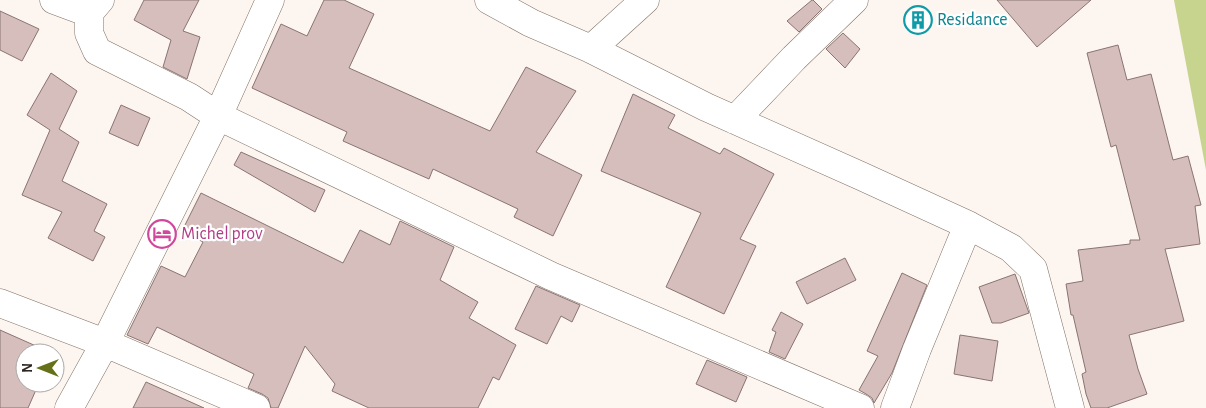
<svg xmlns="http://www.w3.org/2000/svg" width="1206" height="408" font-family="'Alegreya Sans',sans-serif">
  <rect width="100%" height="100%" fill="#fdf5f0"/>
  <path fill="#c6d48d" d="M1174 0H1206V170Z"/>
  <path fill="#d5bebc" stroke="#897472" d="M144 0H199L183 31 200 37 187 79 163 67 171 40 134 20Z
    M324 0H344L374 14 349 68 490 131 526 67 576 91 536 152 582 175 553 236 514 217 518 209 433 169 429 179 343 141 347 132 252 88 281 24 307 36Z
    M812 0H813L822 9 799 32 787 21Z
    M997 0H1091L1037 47Z
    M0 11 39 29 22 61 0 50Z
    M843 33 860 49 845 68 826 49Z
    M1118 45 1127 80 1151 74 1173 160 1188 156 1201 205 1195 206 1200 244 1165 249 1184 321 1129 335 1138 369 1147 394 1107 408H1091L1086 394 1082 374 1086 372 1073 315H1071L1066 284 1083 281 1078 250 1130 244V240H1140L1116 145 1111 147 1087 53Z
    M51 73 77 91 59 129 79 142 62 181 107 204 94 231 105 237 93 261 48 238 62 212 22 195 50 130 27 115Z
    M633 94 675 115 668 128 720 154 724 148 774 174 740 239 756 246 724 314 666 287 701 213 601 171Z
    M121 105 150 118 138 146 109 133Z
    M241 152 325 190 315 212 234 165Z
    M201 193 343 263 360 230 390 245 400 221 454 247 440 280 478 302 469 318 516 345 499 380 493 377 478 408H369L332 391 335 384 305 346 278 408H271L268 398 262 394 248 388 254 374 157 327 148 344 127 335 161 266 185 277 203 242 182 231Z
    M845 258 856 280 807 304 796 282Z
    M902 273 927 285 892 373 874 403 872 398 866 394 859 390 878 356 867 351Z
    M1015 274 1029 313 1001 323H992L979 287Z
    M536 286 580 305 572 322 561 316 547 344 515 329Z
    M781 312 803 324 785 359 769 352 776 332 772 330Z
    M0 330 45 350 44 353H25V383H39L28 408H0Z
    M960 335 998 341 992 381 954 374Z
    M707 360 747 377 736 402 696 384Z
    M146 382 204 408H133Z"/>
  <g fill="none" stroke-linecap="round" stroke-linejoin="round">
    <defs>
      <path id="minor" d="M54 0 89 13
        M100 0 89 13V33L97 51 189 97 218 116 551 276 860 408
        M489 0 531 23 591 49 706 107 861 176 968 225 1011 248 1033 269 1070 408
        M591 49 645 0
        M735 120 794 58 854 0
        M0 303 105 343 256 408
        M69 408 105 343 218 116 270 0
        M895 408 917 349 968 225"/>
    </defs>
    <use href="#minor" stroke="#817166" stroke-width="29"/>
    <use href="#minor" stroke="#fff" stroke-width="28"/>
  </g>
  <defs>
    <symbol id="building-ring" viewBox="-11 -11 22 22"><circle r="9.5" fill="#fff" stroke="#0f9aa8" stroke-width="1.5"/><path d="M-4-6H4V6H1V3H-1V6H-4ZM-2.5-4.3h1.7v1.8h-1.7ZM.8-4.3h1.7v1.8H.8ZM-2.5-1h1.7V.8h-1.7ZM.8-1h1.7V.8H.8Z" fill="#0f9aa8"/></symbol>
    <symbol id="hotel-ring" viewBox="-11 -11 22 22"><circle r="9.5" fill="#fff" stroke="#d1479c" stroke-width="1.5"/><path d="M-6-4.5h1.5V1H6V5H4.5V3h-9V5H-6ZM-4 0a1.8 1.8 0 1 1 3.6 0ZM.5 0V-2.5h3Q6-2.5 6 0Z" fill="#d1479c"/></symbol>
  </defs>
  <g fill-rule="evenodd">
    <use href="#building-ring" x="902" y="4" width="32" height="32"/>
    <use href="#hotel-ring" x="146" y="218" width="32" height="32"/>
  </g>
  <g text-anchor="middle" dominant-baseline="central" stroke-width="4.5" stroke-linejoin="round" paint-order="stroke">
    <g font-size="18" fill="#0d838f" stroke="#fff" text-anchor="start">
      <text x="937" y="20">Residance</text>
    </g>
    <g font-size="18" fill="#b23c85" stroke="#fff" text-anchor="start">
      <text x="181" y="234">Michel prov</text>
    </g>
  </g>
  <g transform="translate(40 368) rotate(270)"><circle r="24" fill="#ffffff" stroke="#aba8a6"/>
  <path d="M0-4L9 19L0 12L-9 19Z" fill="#657018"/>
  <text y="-8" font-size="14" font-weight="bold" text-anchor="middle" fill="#2c2521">N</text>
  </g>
</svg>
